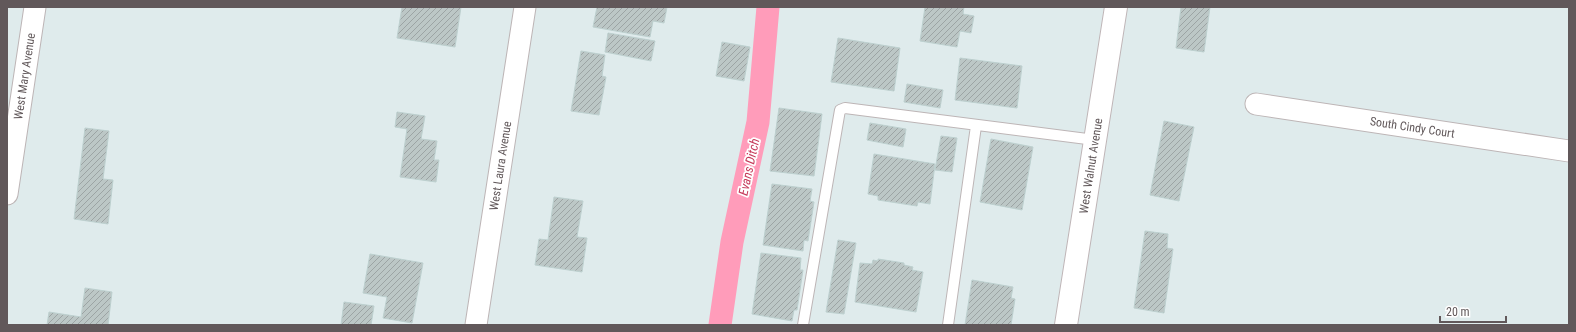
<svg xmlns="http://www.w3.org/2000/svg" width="1576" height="332" font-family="'Roboto Condensed',sans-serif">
  <defs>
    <pattern id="building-hatch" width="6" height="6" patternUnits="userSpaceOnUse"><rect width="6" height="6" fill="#bcc7c6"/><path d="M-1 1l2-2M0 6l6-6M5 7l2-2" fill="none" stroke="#9ca4a4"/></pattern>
  </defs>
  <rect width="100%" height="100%" fill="#dfebec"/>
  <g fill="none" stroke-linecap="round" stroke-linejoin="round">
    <path stroke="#ff9cba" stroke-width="23" d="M720 325 732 242 758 122 768 7"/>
  </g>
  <path fill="url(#building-hatch)" stroke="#bdd0cf" d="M402 7H461L455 47 397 38Z
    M597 7H667L664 23 653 21 650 37 593 27Z
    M925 7H964L963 14 974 16 971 33 960 31 957 47 920 41Z
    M1181 7H1210L1204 52 1176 48Z
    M608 33 655 41 651 61 605 52Z
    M838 38 900 48 894 91 831 82Z
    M722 42 750 47 744 81 716 76Z
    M581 51 605 55 602 76 606 77 599 115 571 111Z
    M960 58 1022 66 1017 108 955 100Z
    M907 84 943 90 940 108 904 102Z
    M779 108 822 114 814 176 770 171Z
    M397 112 425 116 421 139 437 141 434 160H439L436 182 400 177 407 129 395 127Z
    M1164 121 1194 127 1179 201 1150 195Z
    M870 123 906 129 903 147 867 140Z
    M85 128 109 131 103 179 113 180 108 224 74 219Z
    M941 136 957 138 952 172 935 170Z
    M991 139 1033 147 1022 210 980 202Z
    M874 154 935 164 930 204 918 202 917 206 878 200V196L868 194Z
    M772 184 812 189 810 201 814 202 808 241 804 240 803 251 763 245Z
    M554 197 583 201 577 237 587 238 582 272 535 265 539 239 548 240Z
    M1145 231 1168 234 1167 248 1173 249 1164 313 1134 308Z
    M838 240 856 243 844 314 826 312Z
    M761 253 801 258 800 270H803L797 310H794L792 321 752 314Z
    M370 254 423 263 412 323 383 318 387 297 363 293Z
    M878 259 904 263V265L913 267 912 270 923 272 916 312 855 302 860 263 872 264 873 260 878 261Z
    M972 280 1013 287 1011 298 1015 299 1011 325H965Z
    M85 288 112 292 108 325H47L49 312 81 317Z
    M344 302 374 306 371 325H341Z"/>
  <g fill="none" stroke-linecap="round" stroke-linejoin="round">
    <defs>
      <path id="lane" d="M803 325 840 110 845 108 1095 140
        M948 325 976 126"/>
      <g id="street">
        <path id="s1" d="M1256 104 1569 151"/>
        <path id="s2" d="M7 194 35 7"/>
        <path id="s3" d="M476 325 525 7"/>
      </g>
      <g id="secondary">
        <path id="s4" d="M1066 325 1116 7"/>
      </g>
    </defs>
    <use href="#lane" stroke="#bdb5b6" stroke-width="12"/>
    <use href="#street" stroke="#bdb5b6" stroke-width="23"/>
    <use href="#secondary" stroke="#bfb5b7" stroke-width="24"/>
    <use href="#lane" stroke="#fff" stroke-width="10"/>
    <use href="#street" stroke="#fff" stroke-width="21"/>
    <use href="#secondary" stroke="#fff" stroke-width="22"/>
  </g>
  <g text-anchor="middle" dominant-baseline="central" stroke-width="3.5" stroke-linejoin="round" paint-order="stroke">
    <g font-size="12" fill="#61585a" stroke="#fff">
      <text stroke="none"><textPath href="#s2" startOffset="119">West Mary Avenue</textPath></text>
      <text stroke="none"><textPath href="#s1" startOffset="158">South Cindy Court</textPath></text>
      <text stroke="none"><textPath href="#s3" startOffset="161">West Laura Avenue</textPath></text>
      <text stroke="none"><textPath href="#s4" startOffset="161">West Walnut Avenue</textPath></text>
    </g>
    <g font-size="13" font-style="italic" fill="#c53b5b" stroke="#fff">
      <text transform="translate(749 167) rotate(-78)">Evans Ditch</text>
    </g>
  </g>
  <rect width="1576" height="332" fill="none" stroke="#61585a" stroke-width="16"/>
  <path d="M1440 316v6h66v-6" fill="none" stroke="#61585a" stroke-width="2"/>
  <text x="1446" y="316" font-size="12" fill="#61585a" stroke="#ffffff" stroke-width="3" paint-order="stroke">20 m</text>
</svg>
